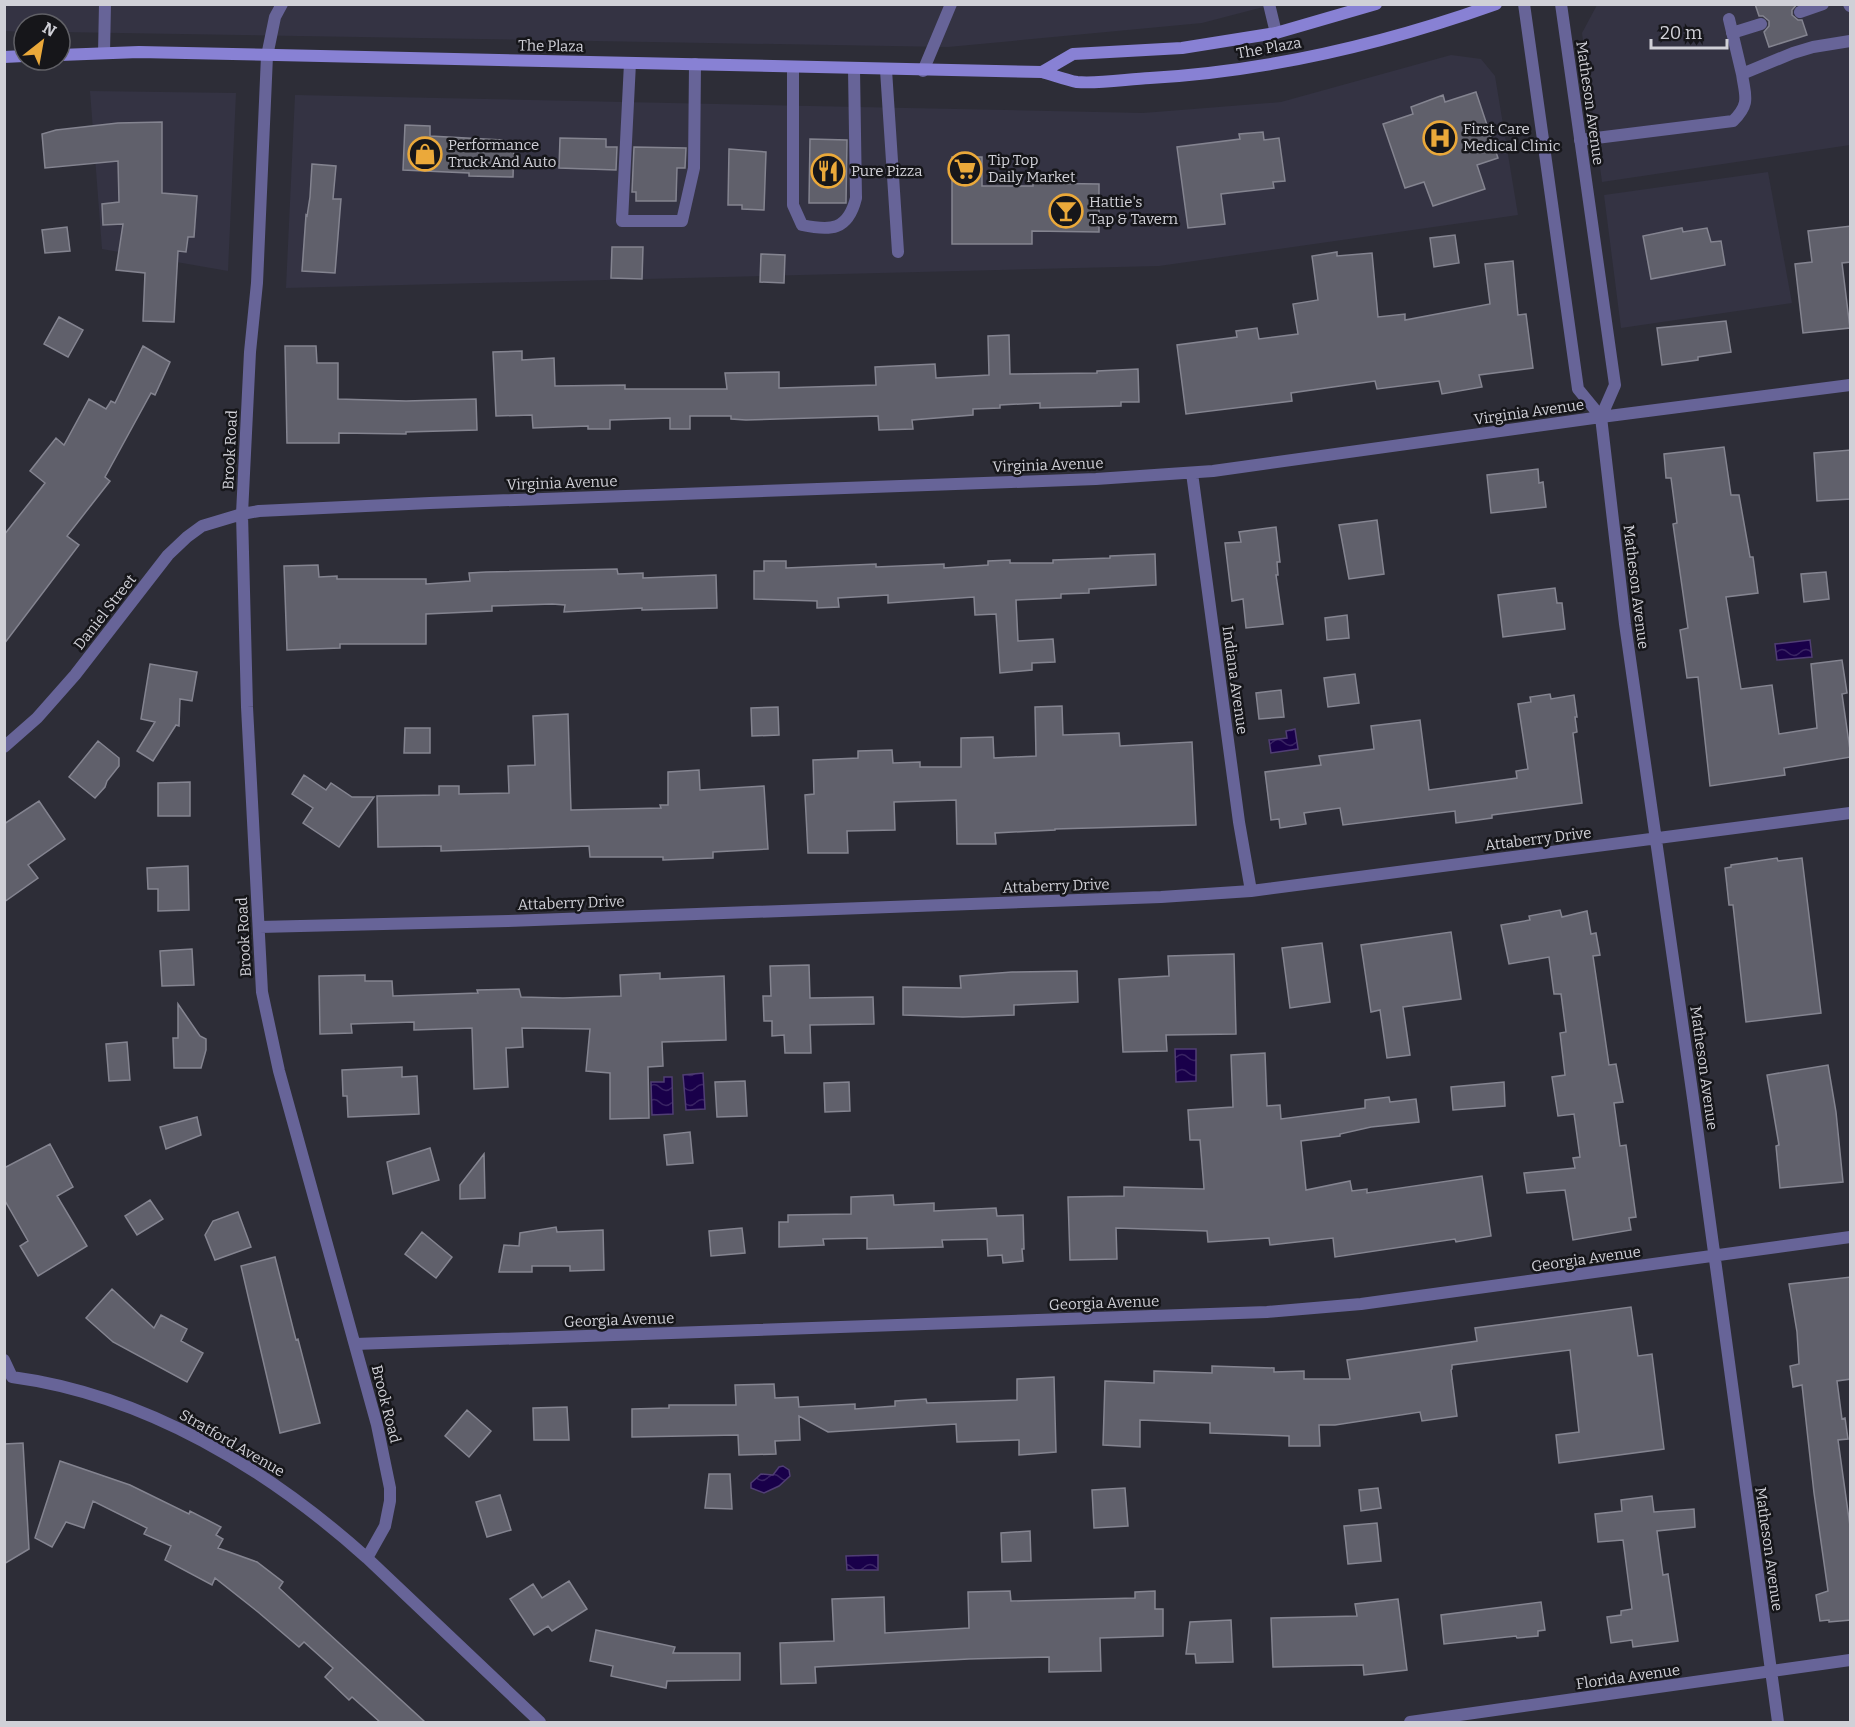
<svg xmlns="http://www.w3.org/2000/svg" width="1855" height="1727" font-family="Bitter,serif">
  <defs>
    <pattern id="water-waves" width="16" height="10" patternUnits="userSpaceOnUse" patternTransform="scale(1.5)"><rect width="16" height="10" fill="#19004a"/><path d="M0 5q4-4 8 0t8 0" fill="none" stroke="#392463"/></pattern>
  </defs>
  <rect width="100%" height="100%" fill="#2d2d37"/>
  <path fill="#343343" d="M5 4 1271 5 1202 23 948 47 60 32V24H24V32L5 31Z
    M1597 5H1850V145L1602 182 1582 33Z
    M1451 55 1481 59 1495 76 1518 215 1159 266 286 288 295 95 1143 113 1281 102Z
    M90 91 236 93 228 271 102 249Z
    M1768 172 1792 303 1621 328 1604 195Z"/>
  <path fill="url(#water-waves)" stroke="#503e74" stroke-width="1.5" d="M1810 640 1812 657 1777 660 1775 644Z
    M1295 729 1298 749 1271 753 1269 740 1287 738 1286 731Z
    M1175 1049H1196V1081L1176 1082Z
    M703 1073 705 1109 686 1110 683 1075Z
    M664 1077H672L673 1114 652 1115 651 1082H664Z
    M783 1466 789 1470 790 1476 779 1486 764 1493 751 1488V1483L761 1474 773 1475 779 1467Z
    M878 1555V1570H847L846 1556Z"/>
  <path fill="#60606b" stroke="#848490" stroke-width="1.5" d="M1755 4H1797L1792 10V15L1798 20H1802L1807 35 1769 47 1764 32 1769 26V21L1763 16H1759Z
    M1476 92 1498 158 1477 165 1485 189 1433 206 1424 182 1405 188 1383 124 1413 114 1411 107 1443 95 1445 102Z
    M162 122V193L197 196 194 237H188L186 252 178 251 174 322 143 321 145 273 116 270 123 224 103 225 102 204 119 202 118 161 45 168 42 134 56 130 118 123Z
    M405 125 430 126V136L502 140V144L514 145 513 177 469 176V173L403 170Z
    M1263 132 1264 140 1279 138 1285 181 1273 182 1274 188 1221 194 1225 224 1188 228 1177 147 1240 139 1239 134Z
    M560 138 606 139V147H617L616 170 559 168Z
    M810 139 847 140 846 203H809Z
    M634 147 686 148 685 168H677L676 201H636V192H632Z
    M729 149 766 152 764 210 742 209V205H728Z
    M952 157H982V186H1033V183L1099 184V232L1032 231V244H952Z
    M312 164 336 166 333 199H341L335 273 302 271 306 215 307 216 310 197Z
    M1851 226V262L1842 263 1850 328 1803 333 1795 264 1812 262 1808 231Z
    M67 227 70 251 45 253 42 230Z
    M1682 228 1683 232 1707 228 1711 242 1721 241 1725 265 1651 279 1643 236Z
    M1455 235 1459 263 1434 267 1430 238Z
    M612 247H643L642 279 611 278Z
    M1337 252V256L1372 253 1378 317 1405 314V320L1490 304 1485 264 1513 261 1518 315 1526 314 1533 368 1479 375 1482 387 1442 394 1439 381 1377 389 1375 381 1291 393 1292 401 1186 414 1177 345 1237 337 1236 331 1257 328 1259 339 1298 334 1293 304 1318 300 1312 256Z
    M761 254 785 255 784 283 760 282Z
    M59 317 83 330 68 357 44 344Z
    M1726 321 1731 352 1698 357V360L1662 365 1657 328Z
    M1009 335 1010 374 1097 373V371L1138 369 1139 402H1121V406L1040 408V403L1000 405V408L973 409V415L912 420 913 429 879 430 878 416 746 420 731 419V416H690V429H670V418L610 420V429H588V426L533 428 532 415 496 416 493 352 522 351V360L554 358 555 386 625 385V389H727L725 373 779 372V388L876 385 875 367 935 364 936 378 989 375 988 336Z
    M143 346 170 362 155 395 151 393 105 477 110 481 67 536 79 545 4 644V535L45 483 30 471 56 438 64 445 89 399 106 409 111 401 115 403Z
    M285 346H316L317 363H338V399L406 401 476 399 477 430 406 432V434L339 433V443H287Z
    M1724 447 1731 495H1739L1750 557H1753L1758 593 1726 597 1741 689 1772 685 1779 734 1817 728 1811 664 1842 660 1847 693 1842 694 1851 757 1784 768 1785 775 1710 786 1698 677 1687 678 1680 630 1688 628 1673 524 1677 523 1671 478H1666L1664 454Z
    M1851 450V499L1817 501 1814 453Z
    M1538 469 1539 483 1543 482 1546 507 1491 513 1487 475Z
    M1377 520 1384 574 1349 579 1339 525Z
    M1276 527 1280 562H1277L1278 575H1276L1283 624 1246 628 1243 599 1232 601 1225 543 1241 542 1239 532Z
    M1155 554 1156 585 1089 589V593L1061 594V598L1016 600 1018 641 1053 639 1055 662 1032 663V670L1000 673 996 614 975 615 974 597 888 603V595L838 598 839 607 817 608V601L754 599V571H764V561H786V568L876 564V567L944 564V568L988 565V561L1010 560V563H1053V560L1110 558V556Z
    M318 565 319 577 337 576V579H426V584L470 581 469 573 486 572 617 569 618 574 643 573V578L716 575 717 608 642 610V608L564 612 565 605 552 604 492 606V611L426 614V644H340V648L287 650 284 566Z
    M1826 572 1829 599 1804 602 1801 574Z
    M1555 588 1557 603H1562L1565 629 1503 637 1498 595Z
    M1347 615 1349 638 1327 640 1325 618Z
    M150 664 197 672 192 701 180 699 179 726 176 725 153 761 137 751 155 722 141 719Z
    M1355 674 1359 703 1328 707 1324 678Z
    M1281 690 1284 717 1259 719 1256 693Z
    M1550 694 1551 699 1574 695 1577 717H1575L1577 732 1573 733 1582 803 1492 815V818L1456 823 1455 811 1343 825 1340 808 1304 813 1306 824 1280 828 1279 819 1271 820 1265 772 1321 765 1319 756 1374 749 1371 726 1420 720 1429 790 1517 778 1516 771 1528 769 1518 704 1531 702 1530 697Z
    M1062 706 1063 735 1119 733 1120 746 1192 742 1196 825 1055 829V830L995 833 996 844H957L956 800 894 802 895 830 847 831 848 853H808L805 795 814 794 813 760 858 758V751L892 750 893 763 920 762V767H961V738L993 737 994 758 1036 756 1035 707Z
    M778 707 779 735 752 736 751 708Z
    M568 714 571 810 661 808 660 805H668V772L699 770 700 790 764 786 768 849 713 852V858L663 860V857H590L589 846 441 851V846L378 847 377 796 439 795V786H459V794L509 793 508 766 535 765 533 716Z
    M405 728H430V753H404Z
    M98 741 119 758V766L107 781 105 787 95 798 69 777Z
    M304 775 326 790 331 783 352 797H374L339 847 303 823 313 808 292 794Z
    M190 782V816H158V783Z
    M39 801 65 839 28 865 38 878 4 902V824Z
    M1777 858 1778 861 1802 858 1821 1013 1746 1022 1733 905H1729L1725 868 1731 867V865Z
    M188 866 189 910 158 911V889H148L147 868Z
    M1560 910 1562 917 1587 911 1591 934 1596 933 1600 955 1593 956 1609 1065 1616 1064 1623 1102 1614 1103 1620 1146 1626 1145 1636 1217 1629 1218 1631 1230 1573 1240 1565 1190 1527 1193 1524 1173 1575 1168 1573 1158 1580 1157 1574 1114 1558 1116 1552 1077 1565 1075 1560 1033 1566 1032 1561 994H1554L1549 957 1509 964 1501 925 1530 920 1529 916Z
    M1451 932 1461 999 1403 1007 1410 1055 1387 1058 1380 1010 1371 1012 1361 945Z
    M1322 943 1330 1002 1290 1008 1282 948Z
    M192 949 194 985 162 986 160 951Z
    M1234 954 1236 1034 1166 1035 1167 1051 1123 1052 1119 979 1169 976 1168 956Z
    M809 965 810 998 873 997 874 1024 810 1025 811 1053H785L784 1035 772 1036V1021H764L763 996H771L770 966Z
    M1077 971 1078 1002 1014 1005V1015L963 1017 903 1015V987L961 988 960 976 1012 972Z
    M660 973V979L724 976 726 1040 662 1042 663 1066 648 1067 649 1118 610 1119V1073L586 1071 590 1029 522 1028 523 1047 506 1048 508 1087 474 1089 472 1028 414 1030V1022L351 1024 352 1033 320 1034 319 976 365 975V981H392L393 996 478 993 477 990 519 989 521 997 563 998 621 996 620 975Z
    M178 1004 200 1036 206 1039V1050L201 1068H174L173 1038H178Z
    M127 1042 130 1080 109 1081 106 1044Z
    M1265 1053 1267 1106 1280 1105 1281 1119 1365 1108V1100L1389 1097 1390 1102 1416 1099 1419 1122 1371 1127 1340 1134V1136L1301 1141 1306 1190 1350 1181 1352 1191 1367 1189V1193L1482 1176 1491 1236 1456 1242 1455 1239 1335 1257 1333 1238 1270 1245 1269 1238 1208 1242 1207 1231 1116 1228 1117 1259 1070 1260 1068 1197 1124 1196V1187L1204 1189 1200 1140H1190L1188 1110 1233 1107 1231 1055Z
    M1828 1065 1836 1112 1843 1182 1780 1188 1776 1146 1779 1145 1767 1075Z
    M402 1067V1077L417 1076 419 1114 348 1117 347 1096H343L342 1070Z
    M745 1081 747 1116 717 1117 715 1082Z
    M849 1082 850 1111 825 1112 824 1083Z
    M1504 1082 1505 1106 1453 1110 1451 1087Z
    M197 1117 201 1135 166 1149 160 1127Z
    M690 1132 693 1163 667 1165 664 1135Z
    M50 1144 73 1187 57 1196 87 1246 38 1276 20 1246 28 1241 4 1199V1168Z
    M430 1148 439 1180 393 1194 387 1162Z
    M484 1154 485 1198 460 1199V1185Z
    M893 1195 894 1205 934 1203V1211L996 1208 997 1216 1023 1215 1024 1249H1022L1023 1261 1003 1263 1002 1255 988 1256 987 1239 942 1240 943 1247 867 1249V1238L823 1239 824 1245 779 1247V1222H788V1215L851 1214V1197Z
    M150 1200 163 1219 137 1235 125 1216Z
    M238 1212 251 1247 215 1260 205 1235 213 1221Z
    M556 1227 557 1232 603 1230 604 1270 570 1271V1266H532V1272H499L504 1245 519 1246 520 1233Z
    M742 1228 745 1253 711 1256 709 1231Z
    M422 1232 452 1257 436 1278 405 1254Z
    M275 1257 296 1340 298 1339 320 1423 280 1433 241 1266Z
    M1851 1277V1379L1837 1381 1842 1419 1845 1418 1848 1439 1838 1440 1851 1533V1620L1829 1622V1620L1820 1621 1816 1595 1828 1591 1814 1493 1802 1385 1793 1387 1790 1366 1799 1364 1797 1332 1789 1284Z
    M112 1289 154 1328 161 1315 187 1329 181 1341 203 1353 187 1382 113 1342 86 1318Z
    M1631 1307 1638 1356 1652 1354 1664 1449 1559 1463 1556 1435 1579 1432 1570 1350 1452 1365V1369L1451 1370 1457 1416 1422 1421 1420 1412 1335 1425H1319L1320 1446H1289V1436L1210 1433V1423L1140 1420V1447L1103 1445 1105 1381 1154 1383V1371L1212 1373V1366L1274 1368V1372L1304 1371V1379H1350L1347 1360 1477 1341 1475 1328Z
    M1054 1377 1056 1452 1019 1455V1440L957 1442 956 1424 828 1432 799 1416 800 1440 775 1441 776 1454 739 1455 738 1435 632 1437V1409L669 1408V1405H736L735 1385 774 1384 775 1398 798 1397 799 1407 855 1404V1409L895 1406V1401L926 1399 927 1403 1017 1400V1379Z
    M567 1407 569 1440H534L533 1408Z
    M467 1410 491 1431 469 1457 445 1436Z
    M23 1443 29 1549 4 1564V1444Z
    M60 1461 130 1485 189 1514 190 1511 221 1527 216 1535 223 1539 218 1548 257 1562 283 1582 279 1588 425 1722H380L352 1697 349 1700 325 1677 333 1668 304 1642 299 1647 258 1612 215 1578 212 1585 165 1560 171 1546 144 1534 147 1528 93 1501 84 1528 66 1522 52 1547 35 1538Z
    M709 1474H730L732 1509 705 1508Z
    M1125 1488 1128 1526 1094 1528 1092 1490Z
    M1378 1488 1381 1508 1361 1511 1359 1490Z
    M500 1495 511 1530 487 1537 476 1502Z
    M1652 1496 1654 1512 1694 1509 1695 1527 1657 1531 1663 1575 1668 1574 1678 1641 1633 1647 1632 1640 1611 1643 1607 1617 1621 1615V1611L1632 1609 1623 1540 1598 1542 1595 1514 1622 1511 1621 1500Z
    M1377 1523 1381 1561 1348 1564 1344 1526Z
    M1030 1531 1031 1561 1002 1562 1001 1533Z
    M569 1581 587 1609 552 1631 548 1626 534 1635 510 1599 533 1584 542 1598Z
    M1010 1591 1011 1601 1135 1598V1592L1155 1591V1609H1163V1636L1100 1638 1101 1671 1049 1672V1657L969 1659 815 1667 816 1683 781 1684 780 1643 834 1641 832 1599 884 1597 885 1633 969 1628 968 1592Z
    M1398 1599 1407 1670 1364 1675 1363 1665 1273 1667 1271 1618 1357 1616 1355 1604Z
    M1541 1602 1545 1630 1538 1631V1636L1517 1638 1516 1636 1444 1644 1441 1615Z
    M1231 1620 1233 1662 1196 1663 1195 1654H1186L1190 1622Z
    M596 1630 675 1647 673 1653H740V1680L667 1681 666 1688 611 1676 613 1666 590 1661Z"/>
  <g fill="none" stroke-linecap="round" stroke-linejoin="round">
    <path stroke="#676498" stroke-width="12" d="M1269 4 1276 33
      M1849 4 1850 6
      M1800 12 1823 4
      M1729 19 1742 74
      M1732 33 1761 24
      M104 53 105 4
      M630 63 622 221H682L694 168 695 64
      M793 67V205L802 225C830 231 848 231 856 198L854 69
      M886 70 898 252
      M1580 140 1733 121C1751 103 1745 96 1742 74L1793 53 1813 47 1850 41"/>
    <path stroke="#676498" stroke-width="12" d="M282 4 275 17 267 56 257 283 250 352 242 514 247 707 262 992 279 1071 377 1425 390 1488V1501L385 1526 367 1558
      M1524 4 1578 389 1601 417
      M1561 4 1615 385 1601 417 1625 624 1693 1098 1778 1722
      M923 71 951 4
      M1192 473 1239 822 1251 891
      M4 747 37 718 75 675 168 555 187 537 202 526 242 514 259 511 430 503 1096 479 1213 471 1601 417 1850 385
      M259 927 508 921 1161 897 1251 891 1850 813
      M355 1344 1267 1312 1361 1304 1850 1237
      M4 1360 12 1377C146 1395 268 1469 367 1558L540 1722
      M1410 1722 1850 1660"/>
    <path stroke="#8881d4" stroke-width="12" d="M60 55 139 52 1042 72C1053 75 1066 80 1077 82 1098 84 1128 79 1150 78 1269 71 1384 44 1496 4
      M4 57 24 56
      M1042 72 1073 54 1182 48 1276 33 1376 4"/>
  </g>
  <defs>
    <symbol id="hospital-ring" viewBox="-11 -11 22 22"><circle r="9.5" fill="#16161a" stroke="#eba93a" stroke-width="1.5"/><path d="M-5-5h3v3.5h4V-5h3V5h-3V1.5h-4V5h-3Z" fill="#eba93a"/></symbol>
    <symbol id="shop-ring" viewBox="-11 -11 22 22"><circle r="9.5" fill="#16161a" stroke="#eba93a" stroke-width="1.5"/><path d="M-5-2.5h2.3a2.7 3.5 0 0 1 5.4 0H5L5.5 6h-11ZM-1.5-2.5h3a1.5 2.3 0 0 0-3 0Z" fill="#eba93a"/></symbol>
    <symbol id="supermarket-ring" viewBox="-11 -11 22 22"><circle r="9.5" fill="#16161a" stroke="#eba93a" stroke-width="1.5"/><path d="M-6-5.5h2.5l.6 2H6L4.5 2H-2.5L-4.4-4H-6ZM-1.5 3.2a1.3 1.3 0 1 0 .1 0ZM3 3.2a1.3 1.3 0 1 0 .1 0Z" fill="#eba93a"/></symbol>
    <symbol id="restaurant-ring" viewBox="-11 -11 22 22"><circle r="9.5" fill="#16161a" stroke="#eba93a" stroke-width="1.5"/><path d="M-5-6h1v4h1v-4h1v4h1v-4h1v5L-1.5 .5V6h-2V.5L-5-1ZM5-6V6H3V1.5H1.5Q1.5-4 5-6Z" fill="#eba93a"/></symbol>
    <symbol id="bar-ring" viewBox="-11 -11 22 22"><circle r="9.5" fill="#16161a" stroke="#eba93a" stroke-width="1.5"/><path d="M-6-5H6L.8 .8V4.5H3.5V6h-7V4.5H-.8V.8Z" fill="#eba93a"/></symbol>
  </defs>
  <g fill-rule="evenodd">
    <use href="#hospital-ring" x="1421" y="119" width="38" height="38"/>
    <use href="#shop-ring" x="406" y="135" width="38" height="38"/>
    <use href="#supermarket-ring" x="946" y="150" width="38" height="38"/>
    <use href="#restaurant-ring" x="809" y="152" width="38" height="38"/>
    <use href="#bar-ring" x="1047" y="192" width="38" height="38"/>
  </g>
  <g text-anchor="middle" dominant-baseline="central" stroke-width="5" stroke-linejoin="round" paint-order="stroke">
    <g font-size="15" fill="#d0d0d7" stroke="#16161a">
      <text transform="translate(551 46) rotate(1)">The Plaza</text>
      <text transform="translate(1269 48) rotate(-10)">The Plaza</text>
      <text transform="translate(1590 103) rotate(82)">Matheson Avenue</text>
      <text transform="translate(1529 412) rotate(-8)">Virginia Avenue</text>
      <text transform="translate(230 450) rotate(-87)">Brook Road</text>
      <text transform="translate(1048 465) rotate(-2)">Virginia Avenue</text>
      <text transform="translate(562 483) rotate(-2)">Virginia Avenue</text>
      <text transform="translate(1636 587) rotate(83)">Matheson Avenue</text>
      <text transform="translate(105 612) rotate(-52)">Daniel Street</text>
      <text transform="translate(1235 680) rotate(82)">Indiana Avenue</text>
      <text transform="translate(1538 839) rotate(-7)">Attaberry Drive</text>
      <text transform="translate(1056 886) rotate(-2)">Attaberry Drive</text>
      <text transform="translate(571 903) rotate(-2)">Attaberry Drive</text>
      <text transform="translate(244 937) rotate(-93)">Brook Road</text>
      <text transform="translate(1704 1068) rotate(82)">Matheson Avenue</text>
      <text transform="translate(1586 1259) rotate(-8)">Georgia Avenue</text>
      <text transform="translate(1104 1303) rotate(-2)">Georgia Avenue</text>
      <text transform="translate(619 1320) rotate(-2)">Georgia Avenue</text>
      <text transform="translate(386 1404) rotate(76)">Brook Road</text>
      <text transform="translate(232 1443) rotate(30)">Stratford Avenue</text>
      <text transform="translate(1769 1549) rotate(82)">Matheson Avenue</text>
      <text transform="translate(1628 1677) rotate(-8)">Florida Avenue</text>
    </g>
    <g font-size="15" fill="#d0d0d7" stroke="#16161a" text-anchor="start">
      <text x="1463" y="129">First Care<tspan x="1463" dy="17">Medical Clinic</tspan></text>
      <text x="448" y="145">Performance<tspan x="448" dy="17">Truck And Auto</tspan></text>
      <text x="988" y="160">Tip Top<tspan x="988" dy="17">Daily Market</tspan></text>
      <text x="851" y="171">Pure Pizza</text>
      <text x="1089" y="202">Hattie's<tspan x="1089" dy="17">Tap &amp; Tavern</tspan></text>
    </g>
  </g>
  <rect width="1855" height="1727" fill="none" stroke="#d0d0d7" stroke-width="12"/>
  <g transform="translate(42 42) rotate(31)"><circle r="28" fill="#16161a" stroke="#606066" stroke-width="1.5"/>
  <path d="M0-4.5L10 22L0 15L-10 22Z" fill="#eba93a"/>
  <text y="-9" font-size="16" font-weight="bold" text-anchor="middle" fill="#d0d0d7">N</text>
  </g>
  <path d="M1651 39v9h76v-9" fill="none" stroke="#d0d0d7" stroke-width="3"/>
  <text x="1660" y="39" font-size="18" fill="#d0d0d7" stroke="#16161a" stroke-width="4.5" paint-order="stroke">20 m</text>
</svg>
